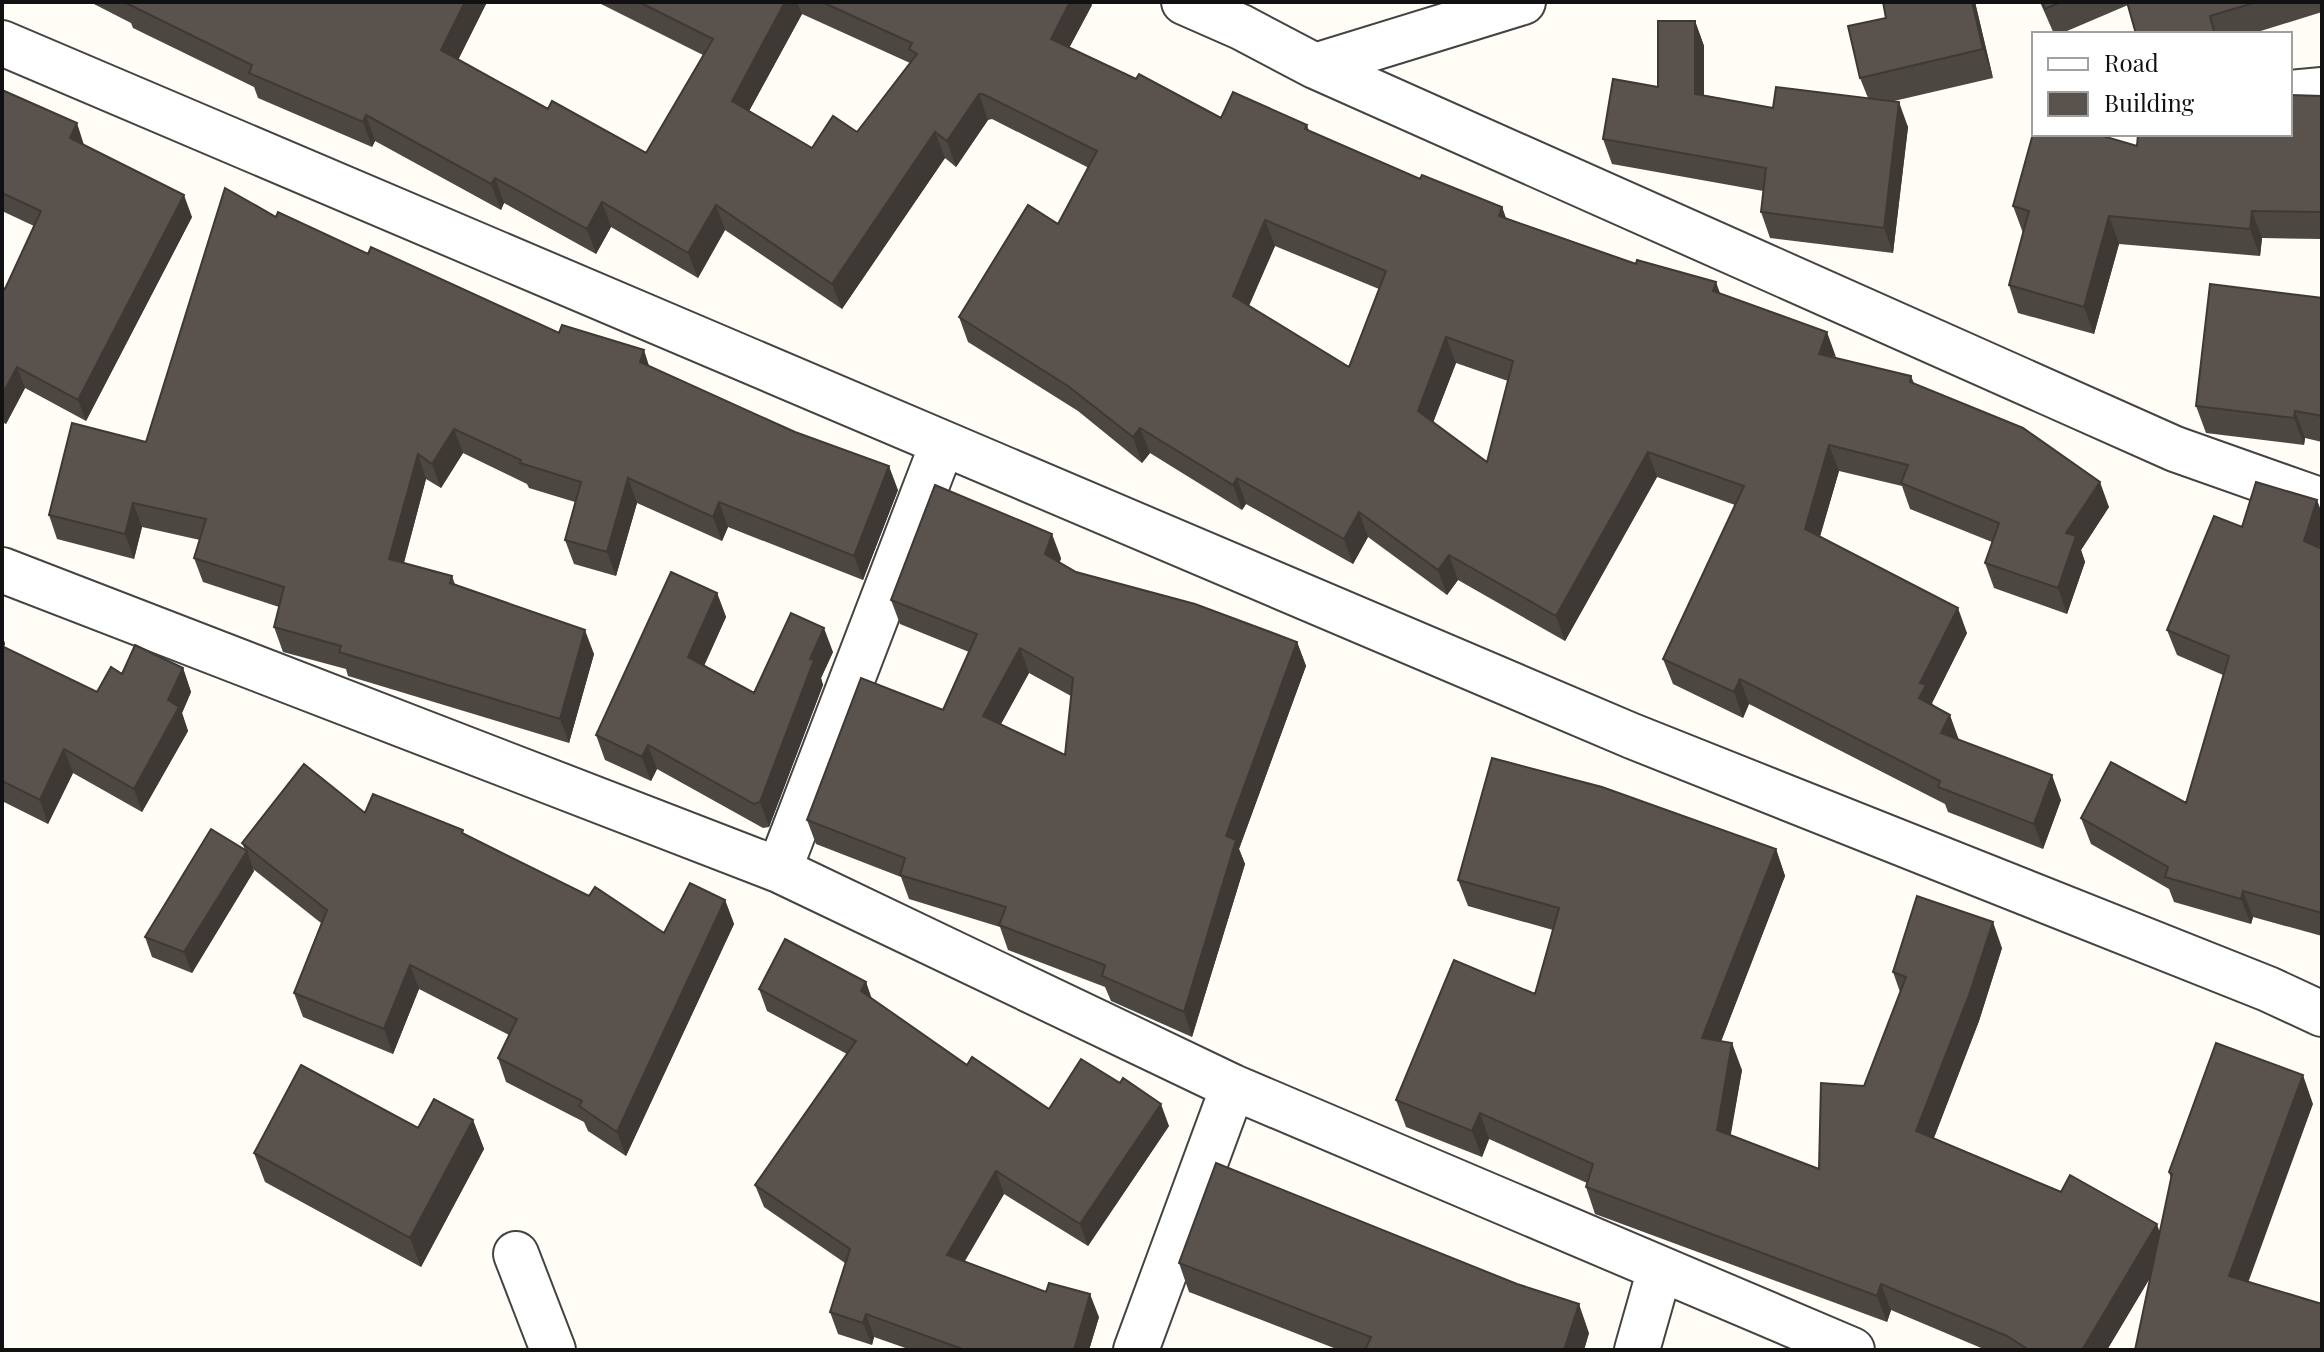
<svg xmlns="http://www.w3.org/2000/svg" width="2324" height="1352" font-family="'Playfair Display',serif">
  <rect width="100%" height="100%" fill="#fffdf5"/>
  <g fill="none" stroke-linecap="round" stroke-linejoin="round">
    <defs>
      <path id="minor" d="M1184 2 1241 27 1315 66 2175 449 2322 501
        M2 43 1632 736 2268 989 2322 1014
        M1315 66 1523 2
        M2290 93 2322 90
        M2 570 779 870 1233 1087 1852 1350
        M779 870 942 445
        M516 1254 553 1350
        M1136 1350 1233 1087
        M1637 1350 1660 1269"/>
    </defs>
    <use href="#minor" stroke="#444" stroke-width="48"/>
    <use href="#minor" stroke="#fff" stroke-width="44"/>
  </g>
  <path fill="#4d4742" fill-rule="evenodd" d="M90 2H487L458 60 548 109 646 153 703 55 597 2H1090L1092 5 1069 48 1221 118 1307 125 1309 131 1420 179 1502 207 1506 218 1720 293 1836 358 1911 376 1914 383 2109 507 2081 550 2085 562 2067 614 1994 588 1985 563 1992 542 1910 509 1902 486 1839 471 1820 536 1967 633 1932 703 1959 740 2061 800 2043 849 1948 812 1945 804 1749 704 1743 718 1673 684 1663 659 1735 505 1657 477 1565 641 1458 580 1447 595 1368 537 1353 564 1246 504 1242 510 1150 453 1142 463 1078 411 968 342 959 317 1058 224 1089 168 992 119 988 120 956 167 945 158 842 309 725 230 698 278 611 227 596 254 504 203 501 210 375 141 372 147 258 98 254 87 133 28 131 23ZM802 14 910 63 857 132 812 148 749 111ZM1275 246 1379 289 1349 367 1249 306ZM1456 363 1508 381 1487 462 1433 422Z
    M1883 2H1975L1993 78 1894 101 1908 127 1893 253 1770 238 1761 212 1763 191 1612 164 1603 139 1658 87 1695 21 1704 46V95L1773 108 1868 98 1860 78 1886 18Z
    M2040 2H2322V12L2251 34H2136L2128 5 2060 34H2054Z
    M2 90 192 217 86 421 25 388 6 424 2 422V288L5 289 34 226 2 211Z
    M2322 96V239L2262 238 2260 256 2119 244 2094 334 2018 313 2009 285 2023 233 2013 206 2137 146Z
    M276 217 559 333 649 366 898 490 863 580 728 527 722 541 637 503 616 576 574 564 565 540 575 502 529 488 527 484 463 453 441 488 426 479 404 563 452 576 455 584 594 654 569 743 348 676 346 669 283 652 274 627 279 607 203 582 194 558 200 540 142 527 134 559 57 539 49 515 146 442Z
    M2322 298V442L2305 438 2304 445 2206 433 2196 406Z
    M2242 527 2322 549V936L2253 917 2251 924 2174 902 2169 889 2091 844 2081 818 2186 803 2223 675 2177 655 2167 630Z
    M1061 558 1060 562 1076 572 1297 642 1306 666 1239 849 1245 864 1192 1037 1111 1001 1105 987 1008 950 1000 927 909 899 901 877 816 844 807 820 943 710 969 652 900 624 891 600ZM1029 673 1071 696 1065 755 1001 724Z
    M717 593 726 617 704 666 754 693 833 652 821 678 823 685 769 827 763 828 657 769 651 781 605 760 596 735Z
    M2 634 5 644 4 647 97 692 122 674 183 668 191 692 182 713 188 731 142 812 73 773 48 824 2 801Z
    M365 813 465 834 664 933 725 900 734 924 626 1156 588 1131 584 1122 506 1082 498 1058 509 1035 419 989 393 1054 303 1017 294 993 321 923 253 869 254 871 192 973 152 957 145 937 245 850 242 843Z
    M1776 849 1785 876 1721 1041 1742 1070 1730 1135 1819 1169 1864 1086 1900 992 1893 972 2002 948 1979 1021 1934 1138 2160 1233 2171 1179 2169 1172 2313 1104 2150 1278 2107 1350H1986L1891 1310 1887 1322 1595 1214 1586 1187 1587 1183 1489 1139 1482 1157 1406 1127 1396 1100 1535 994 1553 930 1468 906 1458 880Z
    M866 982 871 998 967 1065 1049 1109 1169 1126 1088 1246 1004 1194 965 1261 1099 1317 1089 1350H911L874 1337 872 1345 838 1334 830 1312 845 1263 764 1207 755 1185 847 1054 767 1011 759 989Z
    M473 1120 484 1149 421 1267 265 1182 254 1153Z
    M1179 1263 1589 1333 1584 1350H1339L1189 1292Z"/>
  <path fill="#3f3936" d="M465 2H487L450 76 441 50Z
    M785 2H797L802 14 741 126 732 101Z
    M1070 2H1090L1092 5 1060 65 1051 39Z
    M1972 2H1975L1993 78 1983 49Z
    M1695 21 1704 46V119L1695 94Z
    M979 94 988 120 956 167 947 141Z
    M1899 102 1908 127 1893 253 1884 228Z
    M366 115 375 141 372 147 363 122Z
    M77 123 84 145 70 138Z
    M935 132 945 158 842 309 832 284Z
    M495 178 504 203 501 210 491 184Z
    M184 195 192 217 86 421 78 400Z
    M602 202 611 227 596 254 587 229Z
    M716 205 725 230 698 278 688 253Z
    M1502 207 1511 233 1499 216Z
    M2252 211 2262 238 2260 256 2250 229Z
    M2109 216 2119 244 2094 334 2084 307Z
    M1265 220 1275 246 1242 321 1233 296Z
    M1716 282 1725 307 1713 291Z
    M1827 332 1836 357 1819 354Z
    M1446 337 1456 363 1428 436 1418 411Z
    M644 350 652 375 640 362Z
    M17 367 25 388 6 424 2 412V395Z
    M2295 411 2305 438 2304 445 2294 418Z
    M1140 428 1150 453 1142 463 1133 437Z
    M454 429 463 453 441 488 432 464Z
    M1829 445 1839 471 1815 554 1805 529Z
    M1648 452 1657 477 1565 641 1556 616Z
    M418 454 426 479 398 584 389 559Z
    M889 466 898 490 863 580 854 556Z
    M628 478 637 503 616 576 607 552Z
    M1237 478 1246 504 1242 510 1233 485Z
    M2100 482 2109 507 2081 550 2085 562 2067 614 2058 588 2066 533Z
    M2317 500 2322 513V540L2313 567 2304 541Z
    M719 502 728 527 722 541 713 517Z
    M133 503 142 527 134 559 125 534Z
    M1359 512 1368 537 1353 564 1344 539Z
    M1052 534 1061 558 1054 579 1045 554Z
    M1449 555 1458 580 1447 595 1438 570Z
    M717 593 726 617 697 681 688 657Z
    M1958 608 1967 633 1932 703 1935 711 1919 698 1920 683Z
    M824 628 833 652 821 678 823 685 769 827 760 802 810 659Z
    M585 630 594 654 569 743 560 719Z
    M2 634 5 644 2 649Z
    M1297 642 1306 666 1239 849 1245 864 1192 1037 1184 1012 1226 836Z
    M1020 648 1029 673 992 740 983 716Z
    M183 668 191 692 182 713 188 731 142 812 134 789 168 700Z
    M1740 679 1749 704 1743 718 1734 692Z
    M1950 715 1959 740 1941 733Z
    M648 745 657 769 651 781 642 757Z
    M64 749 73 773 48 824 40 800Z
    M2052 775 2061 800 2043 849 2034 824Z
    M1776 849 1785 876 1712 1065 1702 1038Z
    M247 851 254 871 192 973 184 952Z
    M2243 891 2253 917 2251 924 2241 899Z
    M725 900 734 924 626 1156 617 1132Z
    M1993 922 2002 948 1979 1021 1926 1158 1916 1131Z
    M410 965 419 989 393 1054 384 1029Z
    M866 982 874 1005 861 991Z
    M1732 1043 1742 1070 1727 1157 1717 1130Z
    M2303 1075 2313 1104 2240 1305 2229 1276Z
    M1161 1104 1169 1126 1088 1246 1080 1224Z
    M1480 1113 1489 1139 1482 1157 1472 1131Z
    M473 1120 484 1149 421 1267 410 1238Z
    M996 1171 1004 1194 955 1277 947 1255Z
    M2157 1224 2166 1251 2107 1350H2082Z
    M1881 1284 1891 1310 1887 1322 1877 1296Z
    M1090 1294 1099 1317 1089 1350H1074Z
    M1579 1304 1589 1333 1584 1350H1564Z
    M866 1314 874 1337 872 1345 863 1323Z"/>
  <path fill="#5a524d" stroke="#3f3936" stroke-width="2" fill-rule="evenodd" d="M124 2H465L441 50 548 109 552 101 646 153 713 39 639 2H785L732 101 812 148 833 116 857 132 917 54 909 49 912 43 822 2H1070L1051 39 1136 79 1139 74 1221 118 1233 92 1307 125 1305 129 1420 179 1422 175 1502 207 1499 216 1636 264 1637 260 1716 282 1713 291 1827 332 1819 354 1911 376 1910 382 2023 428 2100 482 2066 533 2076 536 2058 588 1985 563 1999 523 1901 483 1908 465 1829 445 1805 529 1958 608 1920 683 1926 685 1919 698 1950 715 1941 733 2052 775 2034 824 1938 787 1940 781 1740 679 1734 692 1663 659 1744 486 1648 452 1556 616 1449 555 1438 570 1359 512 1344 539 1237 478 1233 485 1140 428 1133 437 1068 386 959 317 1028 205 1058 224 1097 151 983 94H979L947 141 935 132 832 284 716 205 688 253 602 202 587 229 495 178 491 184 366 115 363 122 249 73 252 65ZM1265 220 1386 271 1349 367 1233 296ZM1446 337 1513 361 1487 462 1418 411Z
    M1883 2H1972L1983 49 1860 78 1848 26 1886 18Z
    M2042 2H2061L2045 9Z
    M2127 2H2257L2210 16 2215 34H2136Z
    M1658 21H1695V94L1773 108 1776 87 1899 102 1884 228 1761 212 1766 168 1603 139 1613 79 1658 87Z
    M2 90 77 123 70 138 184 195 78 400 17 367 2 395V288L5 289 41 211 2 193Z
    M2290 95 2322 96V212L2252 211 2250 229 2109 216 2084 307 2009 285 2029 211 2013 206 2034 130V134H2096L2137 146 2138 134H2290Z
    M225 188 276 217 278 212 368 254 371 247 559 333 562 325 644 350 640 362 795 432 889 466 854 556 719 502 713 517 628 478 607 552 565 540 581 482 520 463 521 460 454 429 432 464 418 454 389 559 452 576 450 583 585 630 560 719 339 652 341 646 274 627 284 587 194 558 206 519 133 503 125 534 49 515 72 423 146 442Z
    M2210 284 2322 298V416L2295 411 2294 418 2196 406Z
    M2256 482 2317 500 2304 541 2322 549V913L2243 891 2241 899 2165 877 2168 867 2081 818 2111 762 2186 803 2229 656 2167 630 2214 516 2242 527Z
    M935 485 1052 534 1045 554 1076 572 1195 604 1297 642 1226 836 1236 840 1184 1012 1102 976 1105 965 999 925 1006 907 900 875 905 858 807 820 861 678 943 710 977 634 891 600ZM1020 648 1073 678 1065 755 983 716Z
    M671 572 717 593 688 657 754 693 791 613 824 628 810 659 814 660 760 802 754 804 648 745 642 757 596 735Z
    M135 645 183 668 168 700 179 707 134 789 64 749 40 800 2 781V646L97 692 111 667 122 674Z
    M1492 758 1602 787 1776 849 1702 1038 1732 1043 1717 1130 1819 1169 1821 1083 1864 1086 1906 977 1893 972 1917 896 1993 922 1969 995 1916 1131 2061 1192 2070 1175 2157 1224 2082 1350H2029L2007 1336 1881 1284 1877 1296 1586 1187 1593 1164 1480 1113 1472 1131 1396 1100 1454 960 1535 994 1559 908 1458 880Z
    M304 764 365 813 373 794 463 830 462 833 589 896 595 887 664 933 690 883 725 900 617 1132 579 1106 582 1101 498 1058 517 1019 410 965 384 1029 294 993 327 910 242 843Z
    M211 829 247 851 184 952 145 937Z
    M785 939 866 982 861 991 967 1065 972 1057 1049 1109 1081 1059 1120 1083 1123 1078 1161 1104 1080 1224 996 1171 947 1255 1046 1292 1049 1283 1090 1294 1074 1350H965L866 1314 863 1323 830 1312 850 1249 755 1185 856 1041 759 989Z
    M2216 1043 2303 1075 2229 1276 2322 1304V1350H2135L2172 1174 2169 1172Z
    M301 1065 418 1128 434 1099 473 1120 410 1238 254 1153Z
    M1216 1163 1517 1284 1579 1304 1564 1350H1365L1371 1337 1179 1263Z"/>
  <rect width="2324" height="1352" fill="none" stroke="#111111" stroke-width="8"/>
  <rect x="2032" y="32" width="260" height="104" fill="#ffffff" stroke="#a0a0a0" stroke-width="2"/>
  <rect x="2048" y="58" width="40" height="12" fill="#ffffff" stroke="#a0a0a0" stroke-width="2"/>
  <text x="2104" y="72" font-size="24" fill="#111111">Road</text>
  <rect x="2048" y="92" width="40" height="24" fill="#5a524d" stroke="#a0a0a0" stroke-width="2"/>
  <text x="2104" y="112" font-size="24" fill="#111111">Building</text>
</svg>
